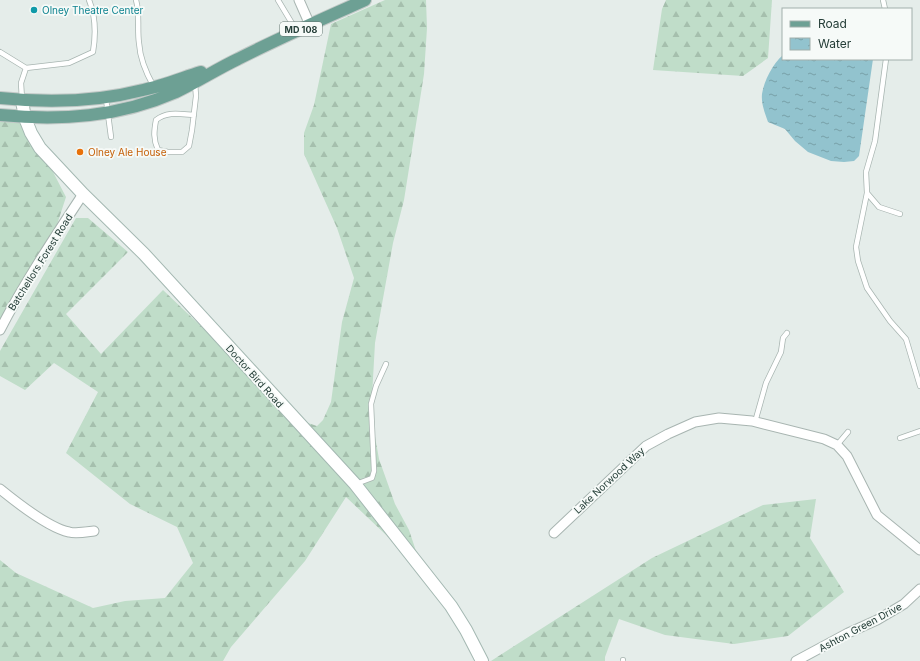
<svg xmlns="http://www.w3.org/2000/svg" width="920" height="661" font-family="Inter,sans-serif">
  <defs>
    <pattern id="forest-firs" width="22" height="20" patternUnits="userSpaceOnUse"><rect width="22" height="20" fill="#c0ddc9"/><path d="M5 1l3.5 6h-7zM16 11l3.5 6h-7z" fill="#a5bfad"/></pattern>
    <pattern id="water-ripples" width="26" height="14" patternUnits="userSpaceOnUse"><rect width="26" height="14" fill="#92c3ce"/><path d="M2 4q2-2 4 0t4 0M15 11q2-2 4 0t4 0" fill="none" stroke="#77a0a8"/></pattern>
  </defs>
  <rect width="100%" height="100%" fill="#e5edea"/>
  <path fill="url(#forest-firs)" d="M385 0H426L427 28 424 74 404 200 393 243 375 343 371 414 379 459 395 504 409 530 422 569 346 497 305 561 231 647 223 661H0V560L16 573 93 608 125 601 165 598 193 563 177 527 130 504 66 453 98 392 54 363 25 390 0 376V351L76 218H88L128 252 66 314 101 354 163 290 272 394 293 418 317 426 323 420 331 402 342 322 354 278 337 228 304 154V133L314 105 331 24Z
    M666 0H772L768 58 743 76 653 70 662 9Z
    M0 115 25 118 66 197 51 243 0 328Z
    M816 499 810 538 844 592 788 636 734 644 665 635 619 619 605 657V661H491L652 558 763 505Z"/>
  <path fill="url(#water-ripples)" d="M783 55V59H873L859 156 854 161 844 162 831 161 808 152 795 141 785 129 768 122C765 113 761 104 762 94 764 81 773 63 783 55Z"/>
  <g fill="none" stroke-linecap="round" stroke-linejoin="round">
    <defs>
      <path id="service" d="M136 0C140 14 137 29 139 43 140 59 146 73 154 87
        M278 0 296 30
        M883 0 885 9
        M0 52 26 68 21 83 22 99
        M886 59 875 141 866 172 867 193 879 207 900 214
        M26 68 69 63 93 52C96 34 96 17 89 0
        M106 99 111 137
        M194 115C180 114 167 111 156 120 154 131 153 139 158 150L168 152H182L189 146 192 130 196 96 195 83
        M867 193 856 247 858 261 867 288 890 321 906 339 920 386
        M755 422 766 383 781 352 783 338 787 333
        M900 438 920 431
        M837 445 848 432
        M356 484 372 478 374 471 371 404 376 386 386 364
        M623 661V660"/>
      <path id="minor" d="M299 0 310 25
        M0 330C24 283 54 238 83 194
        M0 489C16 502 49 528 69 532 76 534 86 532 94 531
        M554 533 646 446 668 434 695 422 719 418 752 421 824 439 837 445 847 456 877 515 920 550
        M796 661 848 633 877 620 904 604 920 589"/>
      <path id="secondary" d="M22 101 25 118 31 133 40 148 83 194 144 254 355 484 451 606 466 630 482 661"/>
      <path id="primary" d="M0 98C47 103 96 102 143 90 162 86 182 78 201 72
        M0 115C61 121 119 117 176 92 197 82 217 69 238 59 279 38 323 19 365 0"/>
    </defs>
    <use href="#service" stroke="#a8b5b1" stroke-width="6"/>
    <use href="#minor" stroke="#a8b5b1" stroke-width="11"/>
    <use href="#secondary" stroke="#a4b8b2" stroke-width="14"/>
    <use href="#primary" stroke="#c2c9c7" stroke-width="14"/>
    <use href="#service" stroke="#fff" stroke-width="4.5"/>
    <use href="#minor" stroke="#fff" stroke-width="9"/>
    <use href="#secondary" stroke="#fff" stroke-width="12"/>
    <use href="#primary" stroke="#6da094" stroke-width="12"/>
  </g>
  <circle fill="#0f9aa8" stroke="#f6faf8" stroke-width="1.5" cx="34" cy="10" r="4"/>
  <circle fill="#e8710a" stroke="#f6faf8" stroke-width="1.5" cx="80" cy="152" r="4"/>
  <g text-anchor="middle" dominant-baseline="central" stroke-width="3.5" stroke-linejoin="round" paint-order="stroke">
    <rect fill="#f6faf8" stroke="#647672" stroke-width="1" x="280" y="22" width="42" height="14" rx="3"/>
    <g font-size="9" font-weight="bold" fill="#253e38">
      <text x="301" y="29">MD 108</text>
    </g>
    <g font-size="10" fill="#0d838f" stroke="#f6faf8" text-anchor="start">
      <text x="42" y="10">Olney Theatre Center</text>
    </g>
    <g font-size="10" fill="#c56008" stroke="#f6faf8" text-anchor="start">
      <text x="88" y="152">Olney Ale House</text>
    </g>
    <g font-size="10" fill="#253e38" stroke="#f6faf8">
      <text transform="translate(40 262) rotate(-58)">Batchellors Forest Road</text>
      <text transform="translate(255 376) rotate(48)">Doctor Bird Road</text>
      <text transform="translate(609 480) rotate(-43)">Lake Norwood Way</text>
      <text transform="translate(860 627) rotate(-28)">Ashton Green Drive</text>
    </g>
  </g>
  <rect x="782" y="8" width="130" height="52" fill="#f6faf8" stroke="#a2afab"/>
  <rect x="790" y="21" width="20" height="6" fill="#6da094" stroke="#a2afab"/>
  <text x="818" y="28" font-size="12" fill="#253e38">Road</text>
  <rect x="790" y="38" width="20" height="12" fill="url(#water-ripples)" stroke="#a2afab"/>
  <text x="818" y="48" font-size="12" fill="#253e38">Water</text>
</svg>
